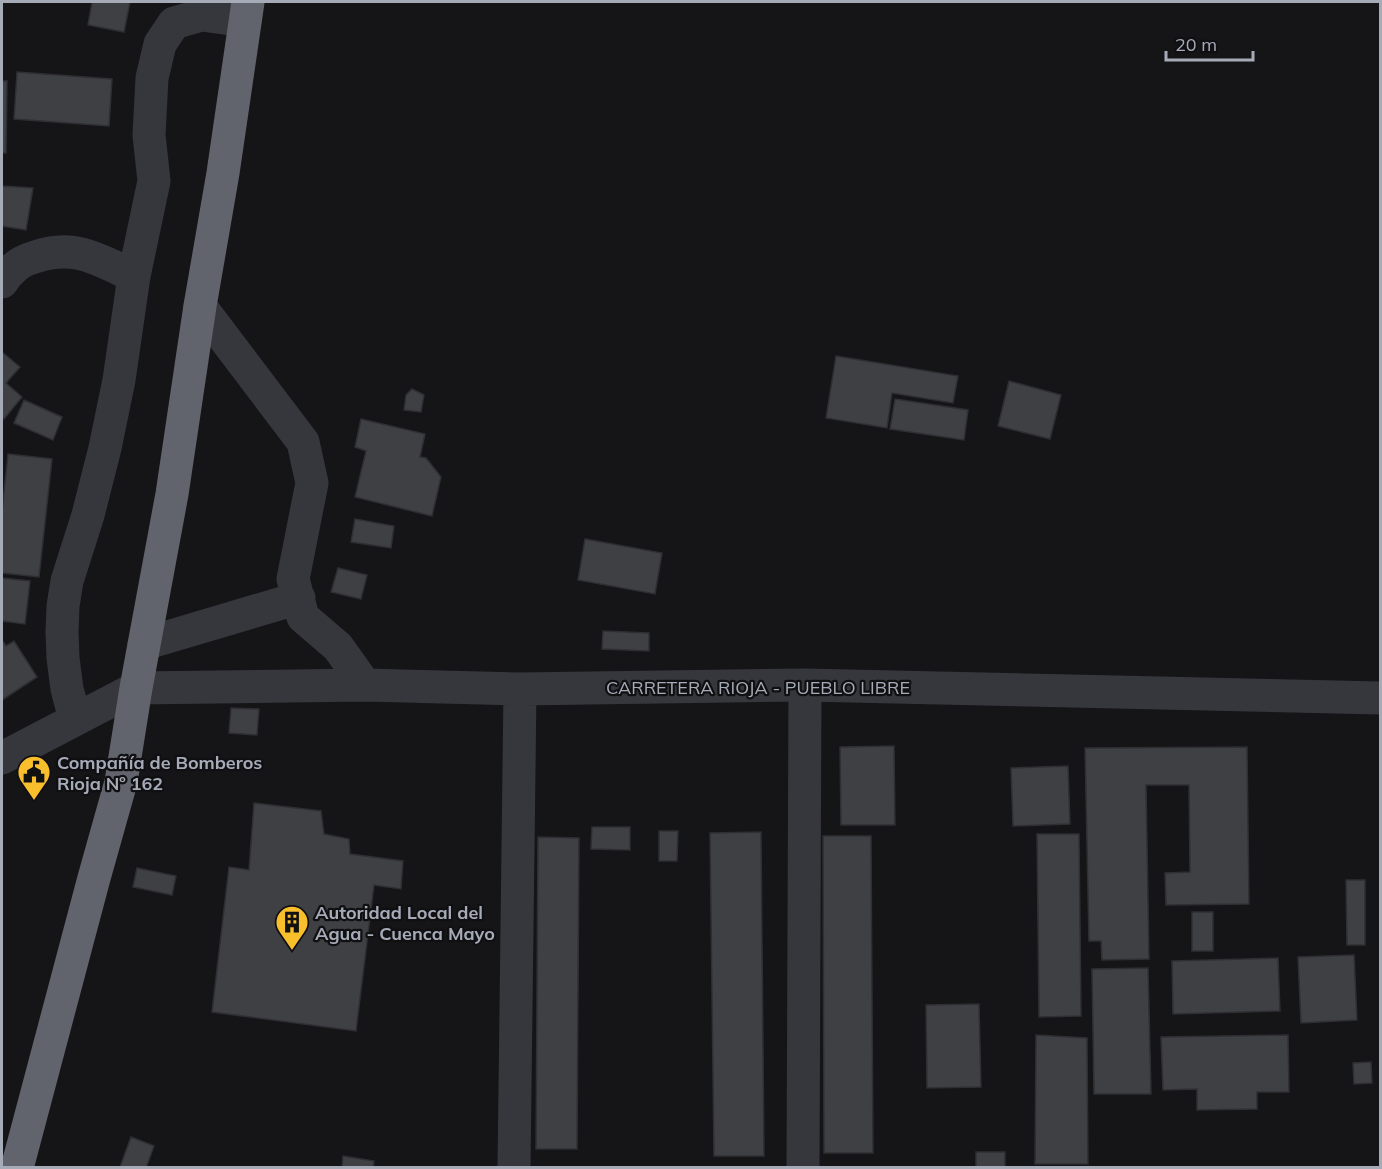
<svg xmlns="http://www.w3.org/2000/svg" width="1382" height="1169" font-family="Mulish,sans-serif">
  <rect width="100%" height="100%" fill="#151517"/>
  <path fill="#3f4044" stroke="#2f2f33" stroke-width="1.5" d="M92 2H130L124 32 88 25Z
    M17 72 112 79 109 126 14 119Z
    M2 81H7L6 153H2Z
    M2 186 33 188 26 230 2 226Z
    M2 352 20 367 6 383 22 397 4 419 2 417Z
    M836 356 958 376 953 403 892 393 887 428 826 418Z
    M1009 381 1061 395 1050 439 998 426Z
    M412 389 424 395 421 412 404 410 406 395Z
    M895 399 968 410 964 440 890 429Z
    M24 400 62 417 53 440 14 423Z
    M361 419 425 434 420 457 426 458 441 477 432 516 355 497 366 451 355 447Z
    M8 454 52 459 39 577 2 573V511Z
    M355 519 394 526 391 548 351 542Z
    M585 539 662 553 655 594 578 580Z
    M338 568 367 575 361 599 331 592Z
    M2 578 30 581 25 624 2 621Z
    M603 631 649 633V651L602 649Z
    M2 640 6 646 14 641 37 677 2 700Z
    M231 708 259 709 257 735 229 733Z
    M894 746 895 825H841L840 747Z
    M1247 747 1249 904 1166 905 1165 873 1190 872 1189 785H1146L1149 959 1102 960 1101 941H1089L1085 748Z
    M1068 766 1070 824 1013 826 1011 768Z
    M254 803 321 811 324 834 349 839 350 854 403 861 401 889 374 885 356 1031 212 1012 229 867 249 870Z
    M592 827H630V850L591 849Z
    M659 831H678L677 861H659Z
    M761 832 764 1156H714L710 833Z
    M1037 834H1079L1081 1016 1039 1017Z
    M823 836H871L873 1153H824Z
    M538 837 579 838 577 1149H536Z
    M137 868 176 876 172 895 133 887Z
    M1346 880H1365V945H1347Z
    M1192 912H1213V951H1192Z
    M1354 955 1357 1020 1301 1023 1298 957Z
    M1278 958 1280 1011 1173 1014 1172 961Z
    M1148 968 1151 1094H1094L1092 969Z
    M979 1004 981 1087 927 1088 926 1005Z
    M1036 1035 1087 1038 1088 1164H1035Z
    M1288 1035 1289 1092H1257V1109L1197 1110V1089L1163 1090 1161 1037Z
    M1371 1062 1372 1083 1354 1084 1353 1063Z
    M131 1137 154 1146 146 1168 120 1167Z
    M976 1152H1005V1168H976Z
    M343 1156 374 1161 373 1168H342Z"/>
  <g fill="none" stroke-linecap="round" stroke-linejoin="round">
    <path stroke="#36373c" stroke-width="33" d="M2 282C5 277 9 272 14 268 19 263 28 259 35 257 75 243 99 260 134 276
      M200 306 303 442 312 483 293 579 303 617 338 647 365 685
      M144 644 299 598
      M75 719 67 689 63 658 62 632 63 606 67 581 88 515 105 448 119 380 134 276 154 181 149 135 152 78 160 44 174 23 202 15 245 21
      M2 758 136 688 365 685 520 689 805 685 1380 698
      M514 1168 520 689
      M803 1168 805 685"/>
    <path stroke="#62646d" stroke-width="33" d="M17 1168 94 878 121 782 136 688 172 494 200 306 223 173 248 2"/>
  </g>
  <defs>
    <symbol id="civic-pin" viewBox="-11 -11 22 30"><path d="M0 17L-7.5 6A9.5 9.5 0 1 1 7.5 6Z" fill="#f8be2c" stroke="#101012"/><path d="M-.6-6.5H3V-4.5H.6V-3L4-1V1h2V6H-6V1h2V-1L-.6-3ZM-1.2 2.5V6h2.4V2.5Z" fill="#111"/></symbol>
    <symbol id="building-pin" viewBox="-11 -11 22 30"><path d="M0 17L-7.5 6A9.5 9.5 0 1 1 7.5 6Z" fill="#f8be2c" stroke="#101012"/><path d="M-4-6H4V6H1V3H-1V6H-4ZM-2.5-4.3h1.7v1.8h-1.7ZM.8-4.3h1.7v1.8H.8ZM-2.5-1h1.7V.8h-1.7ZM.8-1h1.7V.8H.8Z" fill="#111"/></symbol>
  </defs>
  <g fill-rule="evenodd">
    <use href="#civic-pin" x="15" y="753" width="38" height="52"/>
    <use href="#building-pin" x="273" y="903" width="38" height="52"/>
  </g>
  <g text-anchor="middle" dominant-baseline="central" stroke-width="4.5" stroke-linejoin="round" paint-order="stroke">
    <g font-size="18" fill="#a6abb8" stroke="#101012">
      <text x="758" y="687">CARRETERA RIOJA - PUEBLO LIBRE</text>
    </g>
    <g font-size="18" font-weight="bold" fill="#a6abb8" stroke="#101012" text-anchor="start">
      <text x="57" y="762">Compañía de Bomberos<tspan x="57" dy="21">Rioja Nº 162</tspan></text>
      <text x="315" y="912">Autoridad Local del<tspan x="315" dy="21">Agua - Cuenca Mayo</tspan></text>
    </g>
  </g>
  <rect width="1382" height="1169" fill="none" stroke="#a6abb8" stroke-width="6"/>
  <path d="M1166 51v9h87v-9" fill="none" stroke="#a6abb8" stroke-width="3"/>
  <text x="1175" y="51" font-size="18" fill="#a6abb8" stroke="#101012" stroke-width="4.5" paint-order="stroke">20 m</text>
</svg>
